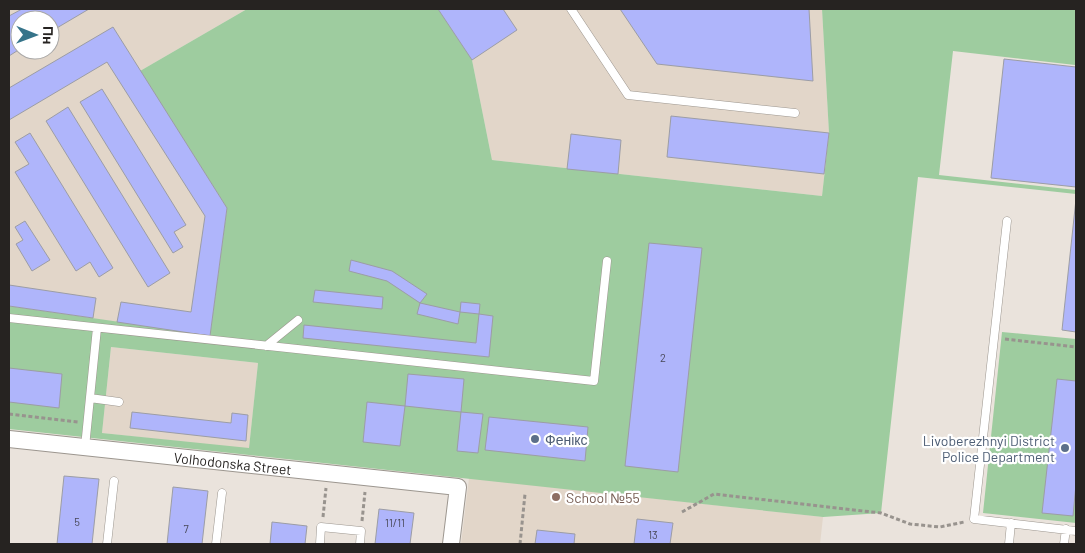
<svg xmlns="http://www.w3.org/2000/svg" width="1085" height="553" font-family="Barlow,sans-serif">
  <rect width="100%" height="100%" fill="#eae3dc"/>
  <path fill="#e2d6c9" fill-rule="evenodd" d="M9 9H247L140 71 227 208 210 336 9 306ZM20 20H50V50H20Z
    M438 9H822L829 133 822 196 492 160 472 60Z
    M111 347 258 363 249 449 102 433Z
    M469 478 823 517 820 544H461Z"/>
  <path fill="#9ecc9f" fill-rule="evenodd" d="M247 9H438L472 60 492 160 822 196 829 133 822 9H1076L1075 65 953 51 939 175 1076 190V194L918 177 881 513 823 517 9 429V306L210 335 227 208 140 71ZM111 347 258 363 249 448 102 433Z
    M1002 332 1076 339V523L983 513Z"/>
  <path fill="#afb5fb" stroke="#9c9da5" d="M22 9H89L50 32V20H20V49L9 56V16Z
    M438 9H503L517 30 472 60Z
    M620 9H809L813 81 657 64Z
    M113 27 227 208 210 336 117 322 121 302 191 312 205 216 107 62 9 120V88Z
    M1004 59 1076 67V187L991 178Z
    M102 89 186 225 174 232 183 247 173 253 80 102Z
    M68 107 170 273 148 287 46 121Z
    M671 116 829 133 824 174 667 157Z
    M30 133 113 268 99 277 90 262 76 271 15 172 29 164 15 142Z
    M571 134 621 140 618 174 567 169Z
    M1076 199V332L1062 330Z
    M25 221 50 260 32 271 16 244 23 240 15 227Z
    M649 243 702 248 678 472 625 466Z
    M351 260 392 271 427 294 420 303 387 281 349 271Z
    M9 285 96 298 93 318 9 306Z
    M315 290 383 297 382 309 313 302Z
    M461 302 480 304 479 314 460 312Z
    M420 303 460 312 458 324 417 314Z
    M479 314 493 316 489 357 303 338 304 325 476 343Z
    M9 368 62 374 59 408 9 402Z
    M408 374 464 379 461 412 405 406Z
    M1057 379 1076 381V484L1073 516 1042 513Z
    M367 402 405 406 400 446 363 442Z
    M132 412 231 423 232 413 248 415 246 441 130 428Z
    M461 412 483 414 478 453 457 451Z
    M489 417 588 427 585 461 485 450Z
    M64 476 99 479 92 544H57Z
    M173 487 208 491 202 544H167Z
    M379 509 414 513 410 544H375Z
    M637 519 673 523 670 544H634Z
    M272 522 307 526 305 544H270Z
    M537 530 575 534 574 544H535Z"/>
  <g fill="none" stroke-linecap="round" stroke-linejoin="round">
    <defs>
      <path id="service" d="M571 9 628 95 795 113
        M1007 221 974 519 1076 531
        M9 318 594 381 607 261
        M266 346 298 320
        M90 398 119 402
        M85 447 97 328
        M107 544 114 481
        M216 544 222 493
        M320 544 321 527 361 531 360 544
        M1009 544 1011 523
        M1064 544 1066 529"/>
      <g id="minor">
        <path id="s1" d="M9 439 458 487 451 544"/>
      </g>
    </defs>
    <use href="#service" stroke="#9c968f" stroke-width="9"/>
    <use href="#minor" stroke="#9c968f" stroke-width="18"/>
    <path stroke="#98938e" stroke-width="3" stroke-dasharray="4 2.5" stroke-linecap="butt" d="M1005 339 1076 347
      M9 414 78 422
      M682 512 714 494 881 513 910 524 940 527 964 522
      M323 517 326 488
      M362 521 365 492
      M520 544 525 494"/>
    <use href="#service" stroke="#fff" stroke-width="8"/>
    <use href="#minor" stroke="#fff" stroke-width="16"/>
  </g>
  <g fill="#5c6f8a" stroke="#fff" stroke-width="2">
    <circle cx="535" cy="439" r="5"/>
    <circle cx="1065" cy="448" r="5"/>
  </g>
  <circle fill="#8d6e63" stroke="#fff" stroke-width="2" cx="556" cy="497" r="5"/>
  <g text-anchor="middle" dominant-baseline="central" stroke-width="4.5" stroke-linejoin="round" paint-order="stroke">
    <g font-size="11" fill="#484858">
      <text x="663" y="357">2</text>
      <text x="77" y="521">5</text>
      <text x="395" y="522">11/11</text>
      <text x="186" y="528">7</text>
      <text x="653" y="534">13</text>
    </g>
    <g font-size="14" fill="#4e5e75" stroke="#fff" text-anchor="start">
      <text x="545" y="439">Фенікс</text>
      <text x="1055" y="440" text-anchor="end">Livoberezhnyi District<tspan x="1055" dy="16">Police Department</tspan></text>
    </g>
    <g font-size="14" fill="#262321" stroke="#fff">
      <text stroke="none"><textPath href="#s1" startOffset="225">Volhodonska Street</textPath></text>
    </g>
    <g font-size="14" fill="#785e54" stroke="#fff" text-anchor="start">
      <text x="566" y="497">School №55</text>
    </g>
  </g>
  <rect width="1085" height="553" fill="none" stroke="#262321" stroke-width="20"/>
  <g transform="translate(35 35) rotate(91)"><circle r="24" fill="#ffffff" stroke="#a8a7a6"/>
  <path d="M0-4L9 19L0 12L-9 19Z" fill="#36748a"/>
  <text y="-8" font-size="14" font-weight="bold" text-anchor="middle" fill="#262321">Пн</text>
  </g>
</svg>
